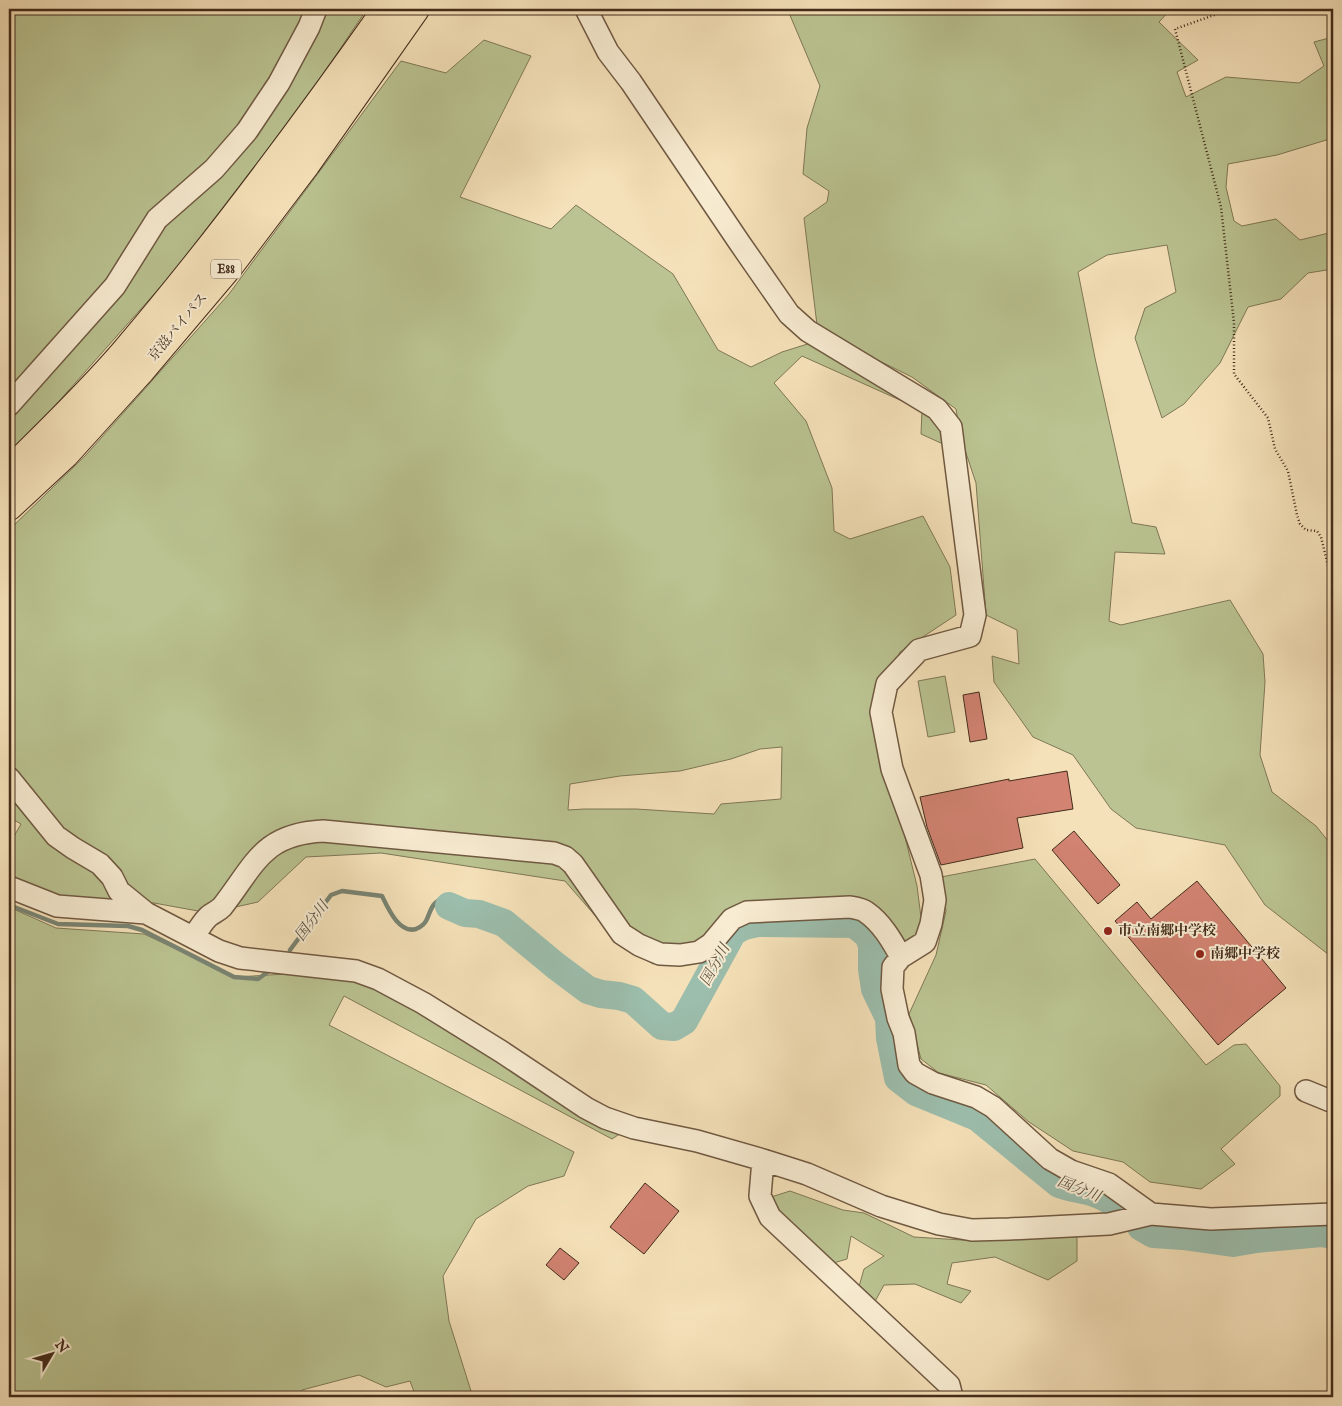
<svg xmlns="http://www.w3.org/2000/svg" width="1342" height="1406" font-family="'IM FELL English','Noto Serif JP',serif">
  <rect width="100%" height="100%" fill="#f5e1b9"/>
  <filter id="stains"><feTurbulence type="fractalNoise" baseFrequency=".004" numOctaves="4"/><feColorMatrix values="0 0 0 0 .2 0 0 0 0 .09 0 0 0 0 .02 0 0 0 .5 -.17"/></filter>
  <radialGradient id="worn" r=".72"><stop offset=".6" stop-color="#630" stop-opacity="0"/><stop offset="1" stop-color="#630" stop-opacity=".3"/></radialGradient>
  <path fill="#bac391" stroke="#7f7856" fill-rule="evenodd" d="M9 9H367L309 95 171 275 21 444 9 455Z
    M789 9H1171L1159 22 1198 60 1177 72 1186 97 1226 77 1299 83 1324 66 1314 42 1333 37V138L1277 155 1228 164 1226 187 1234 221 1242 226 1276 219 1300 240 1333 232V269L1308 273 1281 299 1248 307 1220 363 1184 404 1162 418 1135 338 1145 308 1176 292 1167 245 1107 255 1078 272 1095 358 1132 523 1156 527 1165 554 1115 552 1109 621 1121 625 1230 600 1263 654 1265 682 1260 755 1272 792 1316 826 1333 847V958L1265 905 1225 845 1136 828 1111 809 1073 755 1033 737 994 682 992 656 1019 664 1017 630 986 615 976 483 961 438 956 409 912 377 839 341 817 325 804 218 827 202 829 191 803 174 807 128 820 86 789 13Z
    M484 40 531 56 460 197 551 229 576 205 673 274 718 350 751 367 782 352 814 342 933 412 946 432 943 444 921 434 922 410 802 356 774 383 806 421 832 488 834 531 850 539 923 516 950 567 956 615 900 652 874 710 917 886 923 933 905 945 865 907 737 909 703 939 653 964 618 942 565 881 381 853 306 857 258 902 209 913 154 903 69 900 9 877V845L21 824 9 817V530L86 455 229 294 401 61 446 73ZM782 747 781 799 721 804 714 814 636 809H584L568 810 570 784 620 776 680 771 731 759 760 749Z
    M945 676 955 732 928 737 918 681Z
    M1035 859 1206 1065 1234 1045 1246 1044 1280 1086V1096L1221 1149 1235 1164 1201 1189 1150 1182 1123 1162 1073 1151 1029 1122 986 1085 939 1073 921 1059 909 1014 936 955 946 911 941 877Z
    M9 907 56 928 144 934 237 977 317 972 359 978 441 1024 621 1133 612 1139 344 996 329 1025 574 1152 564 1176 528 1186 476 1219 443 1276 449 1321 471 1391 469 1397H416L410 1381 386 1387 359 1375 302 1390 299 1397H9Z
    M790 1191 843 1210 864 1213 914 1237 962 1240 1077 1235V1261L1048 1280 995 1257 952 1263 947 1284 971 1291 961 1303 915 1284 884 1285 873 1305 858 1290 864 1269 884 1256 851 1236 847 1259 830 1264 785 1220 771 1197Z"/>
  <g fill="none" stroke-linecap="round" stroke-linejoin="round">
    <path stroke="#798473" stroke-width="4.5" d="M9 905 58 924 128 926 142 930 234 977 258 979 269 971
      M290 950 331 895 342 891 382 896C388 908 399 934 416 929 421 927 425 924 427 919 431 910 432 902 443 899L449 906"/>
    <path stroke="#9cbead" stroke-width="28" d="M449 906 465 913 479 914 504 923 556 966 588 990 601 994 619 996 633 1000 662 1026 674 1027 684 1021 733 932 744 926 757 923 854 924 868 935 872 945V969L875 989 889 1018 890 1038 898 1078 916 1092 977 1117 1059 1184C1072 1189 1083 1189 1094 1193 1106 1197 1115 1203 1125 1211
      M1141 1227 1153 1234 1183 1236 1233 1243 1256 1239 1321 1233 1333 1235"/>
  </g>
  <path fill="#d28372" stroke="#442c1b" d="M979 692 987 739 970 742 963 695Z
    M1067 771 1073 809 1017 818 1023 848 941 865 927 827 920 797 1009 779V781Z
    M1074 831 1120 885 1098 904 1052 850Z
    M1197 881 1286 988 1218 1045 1115 921 1137 902 1151 919Z
    M645 1183 679 1211 644 1254 610 1227Z
    M560 1248 579 1263 564 1280 546 1265Z"/>
  <g fill="none" stroke-linecap="round" stroke-linejoin="round">
    <defs>
      <path id="minor" d="M586 9 608 52 631 82 739 242 789 314 808 331 937 409 951 427 975 615 970 636 919 650 887 684 881 712 892 769 931 875 935 900 931 924 925 942 901 957 893 967 892 989 898 1018 904 1033 909 1065 915 1073 933 1083 976 1097 993 1107 1050 1159 1071 1171 1109 1184 1151 1214
        M9 405 115 286 157 219 214 169 247 131 279 83 309 27 316 9
        M9 778 56 836 73 848 100 864 112 877 119 891 146 913
        M9 887 57 906 146 913 219 951 240 958 356 971 378 979 423 1003 502 1052 586 1108 605 1118 634 1128 697 1141 763 1160 807 1174 881 1206 939 1224 972 1230 1009 1229 1109 1224 1151 1214 1211 1219 1333 1214
        M193 937C198 931 203 921 209 916 213 913 218 911 222 907 255 865 262 834 323 831L554 853 565 857 573 864 622 934 639 945 660 954 680 955 699 952 711 944 732 919 747 912 850 907C855 908 862 909 866 912 882 923 892 941 901 957
        M1306 1091 1333 1102
        M763 1160 760 1196 770 1217 949 1385 952 1397"/>
      <path id="highway" d="M9 472C48 433 89 394 125 352 218 243 304 127 387 9
        M9 506 65 454 141 370 229 266 306 164 415 9"/>
    </defs>
    <use href="#minor" stroke="#705942" stroke-width="24"/>
    <use href="#highway" stroke="#442c1b" stroke-width="30"/>
    <path stroke="#442c1b" stroke-width="2.5" stroke-dasharray="1 2.5" stroke-linecap="butt" d="M1231 9 1175 29 1221 207 1234 323V374L1268 418 1275 449 1288 471 1297 515 1300 524 1306 530 1317 531 1321 537 1333 586"/>
    <use href="#minor" stroke="#f8ecd2" stroke-width="21"/>
    <use href="#highway" stroke="#f5e1b9" stroke-width="28"/>
  </g>
  <g fill="#8f2418" stroke="#f8ecd2" stroke-width="2">
    <circle cx="1108" cy="931" r="5"/>
    <circle cx="1200" cy="954" r="5"/>
  </g>
  <g text-anchor="middle" dominant-baseline="central" stroke-width="4" stroke-linejoin="round" paint-order="stroke">
    <rect fill="#f8ecd2" stroke="#7a6652" stroke-width="1" x="211" y="259.5" width="30" height="19" rx="4"/>
    <g font-size="12" font-weight="bold" fill="#442c1b">
      <text x="226" y="269">E88</text>
    </g>
    <g font-size="14" fill="#442c1b" stroke="#f8ecd2">
      <text transform="translate(178 327) rotate(-50)">京滋バイパス</text>
    </g>
    <g font-size="14" font-weight="bold" fill="#442c1b" stroke="#f8ecd2" text-anchor="start">
      <text x="1118" y="931">市立南郷中学校</text>
      <text x="1210" y="954">南郷中学校</text>
    </g>
    <g font-size="15" font-style="italic" fill="#5a5040" stroke="#f8ecd2">
      <text transform="translate(312 921) rotate(-53)">国分川</text>
      <text transform="translate(715 965) rotate(-61)">国分川</text>
      <text transform="translate(1079 1189) rotate(22)">国分川</text>
    </g>
  </g>
  <rect width="1342" height="1406" fill="none" stroke="#f5e1b9" stroke-width="30"/>
  <rect x="10" y="10" width="1322" height="1386" fill="none" stroke="#442c1b" stroke-width="2.5"/>
  <rect x="15" y="15" width="1312" height="1376" fill="none" stroke="#442c1b"/>
  <g transform="translate(52 1354) rotate(52)" stroke="#f8ecd2" stroke-width="4" paint-order="stroke">
  <path d="M0-4L9 19L0 12L-9 19Z" fill="#442c1b"/>
  <text y="-8" font-size="14" font-weight="bold" text-anchor="middle" fill="#442c1b">N</text>
  </g>
  <rect width="100%" height="100%" filter="url(#stains)"/>
  <rect width="100%" height="100%" fill="url(#worn)"/>
</svg>
